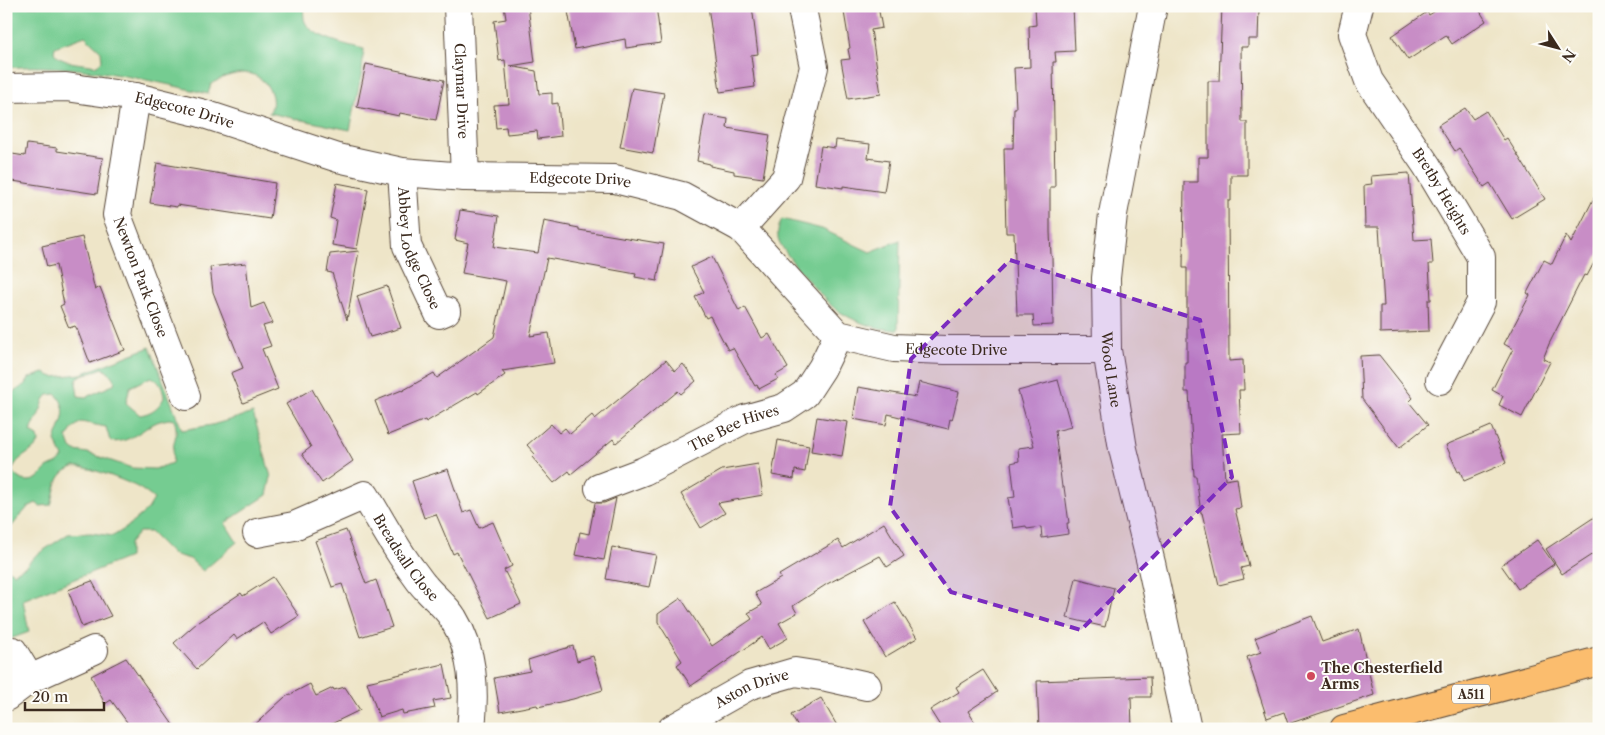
<svg xmlns="http://www.w3.org/2000/svg" width="1605" height="735" font-family="'Libre Caslon Text',serif">
  <rect width="100%" height="100%" fill="#fdfcf7"/>
  <filter id="ink" filterUnits="userSpaceOnUse"><feTurbulence type="fractalNoise" baseFrequency=".02" numOctaves="2"/><feDisplacementMap in="SourceGraphic" scale="10" xChannelSelector="R" yChannelSelector="G"/><feConvolveMatrix kernelMatrix="1 2 1 2 8 2 1 2 1" color-interpolation-filters="sRGB"/></filter>
  <filter id="wash" filterUnits="userSpaceOnUse"><feTurbulence type="fractalNoise" baseFrequency=".0096" numOctaves="4" result="noise"/><feDisplacementMap in="SourceGraphic" scale="20" xChannelSelector="R" yChannelSelector="G"/><feGaussianBlur stdDeviation="1.12" result="paint"/><feColorMatrix in="noise" values="0 0 0 0 0 0 0 0 0 0 0 0 0 0 0 0 0 1.4 0 .05"/><feComposite in="paint" operator="in"/></filter>
  <g filter="url(#wash)">
    <rect width="100%" height="100%" fill="#eee5c8"/>
    <path fill="#75cc91" stroke="#587b58" fill-rule="evenodd" d="M6 6H303C304 11 303 18 305 22 313 38 348 45 364 49L362 72 350 130 269 113C280 97 263 73 245 73 233 73 221 78 211 84L208 94C148 79 68 62 6 68ZM85 36 101 51 102 61 96 66C83 63 60 64 54 52L55 47Z
      M782 219 822 229 870 252 900 240 898 330C876 330 851 321 833 307 822 298 784 254 779 241 776 234 779 225 782 219Z
      M150 347 182 430 212 425 253 413 271 477 267 495 225 523 237 542 203 571 190 559 172 554 150 532H139L129 544V557L23 600 29 632 10 639 6 636V569L14 573 26 566 35 556 68 534 91 533 113 536 126 528 148 509 154 499C149 495 144 491 139 488 129 482 83 464 73 467 71 468 65 471 63 473 54 482 55 494 51 505L40 506 36 503 28 507 6 533V397L26 384 29 378 44 373 53 377 81 374ZM103 368 111 375 115 381 113 385 86 397 78 396 76 383 78 377ZM151 377C160 381 163 388 164 398 158 408 152 413 140 415L126 403 130 387ZM56 394C71 412 60 423 55 441L63 457C57 466 55 463 47 468 43 471 40 477 36 479 26 484 17 479 12 471 16 456 33 454 39 442L38 436 31 432C33 423 38 418 41 409 44 402 42 401 48 395ZM169 419 174 420C179 433 174 438 173 450 172 455 173 458 172 463L155 469 132 468 88 453 75 451 71 448 67 437 73 428 81 422 106 427 110 441C126 445 140 431 153 424 158 421 164 420 169 419Z"/>
    <g id="blocks">
      <path fill="#c88dc6" d="M504 6H528L535 62 510 66 536 71 539 94 552 93V104L558 103 561 136 538 139 537 131 507 134 506 127 496 128 494 105 509 104 505 60 499 61 494 21 506 19Z
        M567 6H656L661 43 626 48 625 39 575 49Z
        M708 6H752L758 54 751 55 755 87 720 92Z
        M843 6H878L882 28 871 30 881 94 848 99 841 60 850 59 848 49 850 48Z
        M1035 6H1073L1075 51 1055 52 1056 62H1053L1055 187H1050V232L1051 256H1052L1053 325 1034 326 1033 315H1017L1014 233H1006L1004 148H1013L1014 108H1016L1014 68 1030 67 1029 26 1036 25Z
        M1222 6H1249V10H1259L1258 39H1248V47H1241L1242 122H1247V175H1231V201H1228L1229 361 1243 360 1244 390H1239L1241 433 1222 434 1225 480 1237 478 1241 508 1235 509 1249 566 1241 568 1244 579 1219 585 1202 513H1201L1196 476H1194L1189 392H1185V362H1187V268H1183L1184 182H1198V157H1208V81H1219Z
        M1443 6H1477L1486 21 1452 44 1446 35 1408 60 1392 36 1427 12 1429 15Z
        M366 64 444 80 436 120 400 113 399 116 357 107Z
        M632 88 664 93 653 153 620 147Z
        M1465 108 1473 119 1486 111 1504 140 1507 138 1545 199 1512 219 1490 183 1484 187 1459 148 1455 151 1438 125Z
        M705 115 728 119 727 128 770 135 763 178 734 174V171L710 166V164L697 161Z
        M836 140 870 144 868 158 889 161 884 192 843 186V188L815 184 821 146 835 148Z
        M27 144 57 148V151L103 158 97 194 6 180V153L25 156Z
        M157 163 275 183 270 219 177 205V207L150 203Z
        M1409 173 1414 240 1431 239 1433 264H1429L1431 300H1428L1429 331 1380 333V306H1384L1379 227H1365L1364 185 1372 184 1371 176Z
        M337 183 368 189 357 249 332 245 336 220 330 218Z
        M1599 188V253L1587 276 1584 275 1549 344 1543 359 1550 362 1522 417 1499 405 1503 396 1492 390 1513 349 1504 344 1530 295 1527 293 1544 260 1552 264 1566 235 1571 243Z
        M460 210 499 216 494 247 538 253 544 221 579 228V230L664 244 657 281 635 277 636 274 547 258 530 336 549 333 554 363 502 371 505 375 478 394 477 392 426 422 425 420 388 435 375 401 402 390V391L434 373 437 378 494 337 506 281 462 273 468 243 455 240Z
        M82 237 95 290 100 287 125 350 90 363 77 329 75 326 69 328 60 306 64 304 56 265 47 267 42 246Z
        M359 251 347 320 332 273 327 272 330 254Z
        M712 257 739 311 745 307 762 338 769 334 788 368 776 375 778 379 759 389 757 385 755 386 733 348 728 350 710 316 706 318 695 297 704 292 691 267Z
        M246 263 251 308 264 303 273 323 263 326 271 346 262 349 278 389 243 403 231 373 243 368 213 292 210 267Z
        M387 286 401 328 370 337 357 296Z
        M1379 355 1413 398 1409 402 1428 425 1399 448 1362 399 1360 356Z
        M666 360 675 371 683 364 696 381 681 394 678 391 616 443 613 439 571 474 569 471 554 483 532 457 535 454 527 445 551 424 559 433 565 428 570 434 592 415 595 419Z
        M1058 380 1071 427 1055 431 1062 487H1064L1069 523H1067L1068 534 1042 538 1041 527 1027 529 1026 526 1013 528 1008 498 1015 497 1011 463 1019 461 1018 448 1034 446 1018 391Z
        M919 382 959 392 952 420 950 419 948 429 888 414 886 425 853 419 858 387 916 397Z
        M312 389 353 461 322 483 302 454 311 447 286 404Z
        M817 417 848 422 842 456 811 451Z
        M1491 426 1506 463 1464 481 1460 471 1458 472 1446 445Z
        M778 440 809 446 805 472 795 470 794 479 772 475Z
        M758 464 763 495 718 503 725 513 701 528 681 494 722 470Z
        M448 469 463 513 471 510 479 528 493 522 512 566 504 570 521 604 490 618 457 552 453 554 436 514 424 518 412 481Z
        M616 498 604 560 575 555 580 532 589 534 595 503H604Z
        M1599 514V550L1562 574 1546 549Z
        M884 523 904 556 887 567 880 556 827 584 793 606 797 613 779 623 788 638 769 649 762 637 691 686 677 665 682 661 658 622V614L681 598 712 646 752 619 748 613 762 605 755 593 781 578 779 575 838 540 843 548Z
        M346 530 366 584 376 580 392 627 360 637 342 584 332 587 315 541Z
        M1537 540 1554 564 1518 589 1501 565Z
        M612 547 656 555 649 587 606 579Z
        M273 577 299 616 271 634 263 622 237 639 234 635 197 669 174 643 198 622 241 593 243 596Z
        M1076 578 1114 588 1105 627 1067 618Z
        M92 581 111 616 82 627 68 590Z
        M895 602 917 638 885 657 864 622Z
        M1312 616 1322 642 1359 629 1374 695 1288 724 1284 712 1267 718 1247 657 1261 652 1255 638Z
        M573 646 577 661 593 656 603 690 573 699 538 707 537 705 500 712 494 678 530 671 528 660Z
        M126 658 176 729H132L111 700 105 704 91 676Z
        M444 664 451 698 433 701 435 708 403 714 402 710 379 717 367 682Z
        M983 670 997 692 968 711 979 729H942L930 710 959 692 956 687Z
        M1150 677 1151 697H1131L1132 729H1039L1037 681Z
        M310 684 316 696 333 688 334 690 345 687 360 710 321 729H250L285 697Z
        M821 698 839 729H799L791 715Z"/>
    </g>
  </g>
  <g filter="url(#ink)">
    <use href="#blocks" fill-opacity="0" stroke="#564638" stroke-width="1"/>
    <g fill="none" stroke-linecap="round" stroke-linejoin="round">
      <defs>
        <g id="minor">
          <path id="s1" d="M458 6 465 177"/>
          <path id="s2" d="M1153 6 1113 214 1106 278 1107 350 1123 449 1151 563 1187 729"/>
          <path id="s3" d="M1359 6 1352 34 1369 81 1427 166 1481 257V302L1440 380"/>
          <path id="s4" d="M6 88 66 87 136 97 201 113 338 158 402 172 465 177 615 179 682 196 741 228 838 335 894 348 945 350H1107"/>
          <path id="s5" d="M136 97 117 215 186 396"/>
          <path id="s6" d="M402 172 407 246 439 314 446 311"/>
          <path d="M741 228 786 178 814 67 803 14"/>
          <path id="s7" d="M599 488 644 471 745 419 784 408 805 394 822 368 838 335"/>
          <path id="s8" d="M257 533 294 526 365 495C380 519 394 546 411 569 416 575 420 582 425 587 434 598 446 606 453 618 474 652 475 691 471 729"/>
          <path d="M13 651 30 679"/>
          <path d="M6 697 30 679 94 650"/>
          <path id="s9" d="M672 729 750 685 795 672 827 677 867 686"/>
        </g>
        <path id="highway" d="M1344 729 1599 661"/>
      </defs>
      <use href="#minor" stroke="#564638" stroke-width="30"/>
      <use href="#highway" stroke="#564638" stroke-width="30"/>
      <use href="#minor" stroke="#fff" stroke-width="28"/>
      <use href="#highway" stroke="#fbbd6e" stroke-width="28"/>
    </g>
  </g>
  <path fill="#7b2cbf" fill-opacity="0.2" stroke="#7b2cbf" stroke-width="4" stroke-dasharray="10 6" stroke-linejoin="round" d="M1010 260 1200 320 1232 477 1081 630 951 592 890 507 911 359Z"/>
  <circle fill="#d1495b" stroke="#fdfcf7" stroke-width="2" cx="1311" cy="676" r="5"/>
  <g text-anchor="middle" dominant-baseline="central" stroke-width="4" stroke-linejoin="round" paint-order="stroke">
    <rect fill="#fdfcf7" stroke="#75695f" stroke-width="1" x="1452" y="684.5" width="38" height="19" rx="4"/>
    <g font-size="12" font-weight="bold" fill="#3b2a1e">
      <text x="1471" y="694">A511</text>
    </g>
    <g font-size="14" fill="#3b2a1e" stroke="#fdfcf7">
      <text stroke="none"><textPath href="#s1" startOffset="85">Claymar Drive</textPath></text>
      <text stroke="none"><textPath href="#s4" startOffset="181">Edgecote Drive</textPath></text>
      <text stroke="none"><textPath href="#s4" startOffset="586">Edgecote Drive</textPath></text>
      <text stroke="none"><textPath href="#s3" startOffset="211">Bretby Heights</textPath></text>
      <text stroke="none"><textPath href="#s6" startOffset="79">Abbey Lodge Close</textPath></text>
      <text stroke="none"><textPath href="#s5" startOffset="186">Newton Park Close</textPath></text>
      <text stroke="none"><textPath href="#s4" startOffset="1021">Edgecote Drive</textPath></text>
      <text stroke="none"><textPath href="#s2" startOffset="368">Wood Lane</textPath></text>
      <text stroke="none"><textPath href="#s7" startOffset="148">The Bee Hives</textPath></text>
      <text stroke="none"><textPath href="#s8" startOffset="190">Breadsall Close</textPath></text>
      <text stroke="none"><textPath href="#s9" startOffset="90">Aston Drive</textPath></text>
    </g>
    <g font-size="14" font-weight="bold" fill="#3b2a1e" stroke="#fdfcf7" text-anchor="start">
      <text x="1321" y="668">The Chesterfield<tspan x="1321" dy="16">Arms</tspan></text>
    </g>
  </g>
  <rect width="1605" height="735" fill="none" stroke="#fdfcf7" stroke-width="25"/>
  <g transform="translate(1558 48) rotate(126)" stroke="#fdfcf7" stroke-width="4" paint-order="stroke">
  <path d="M0-4L9 19L0 12L-9 19Z" fill="#3b2a1e"/>
  <text y="-8" font-size="14" font-weight="bold" text-anchor="middle" fill="#3b2a1e">N</text>
  </g>
  <path d="M25 702v8h79v-8" fill="none" stroke="#3b2a1e" stroke-width="2.5"/>
  <text x="32" y="702" font-size="15" fill="#3b2a1e" stroke="#fdfcf7" stroke-width="4" paint-order="stroke">20 m</text>
</svg>
